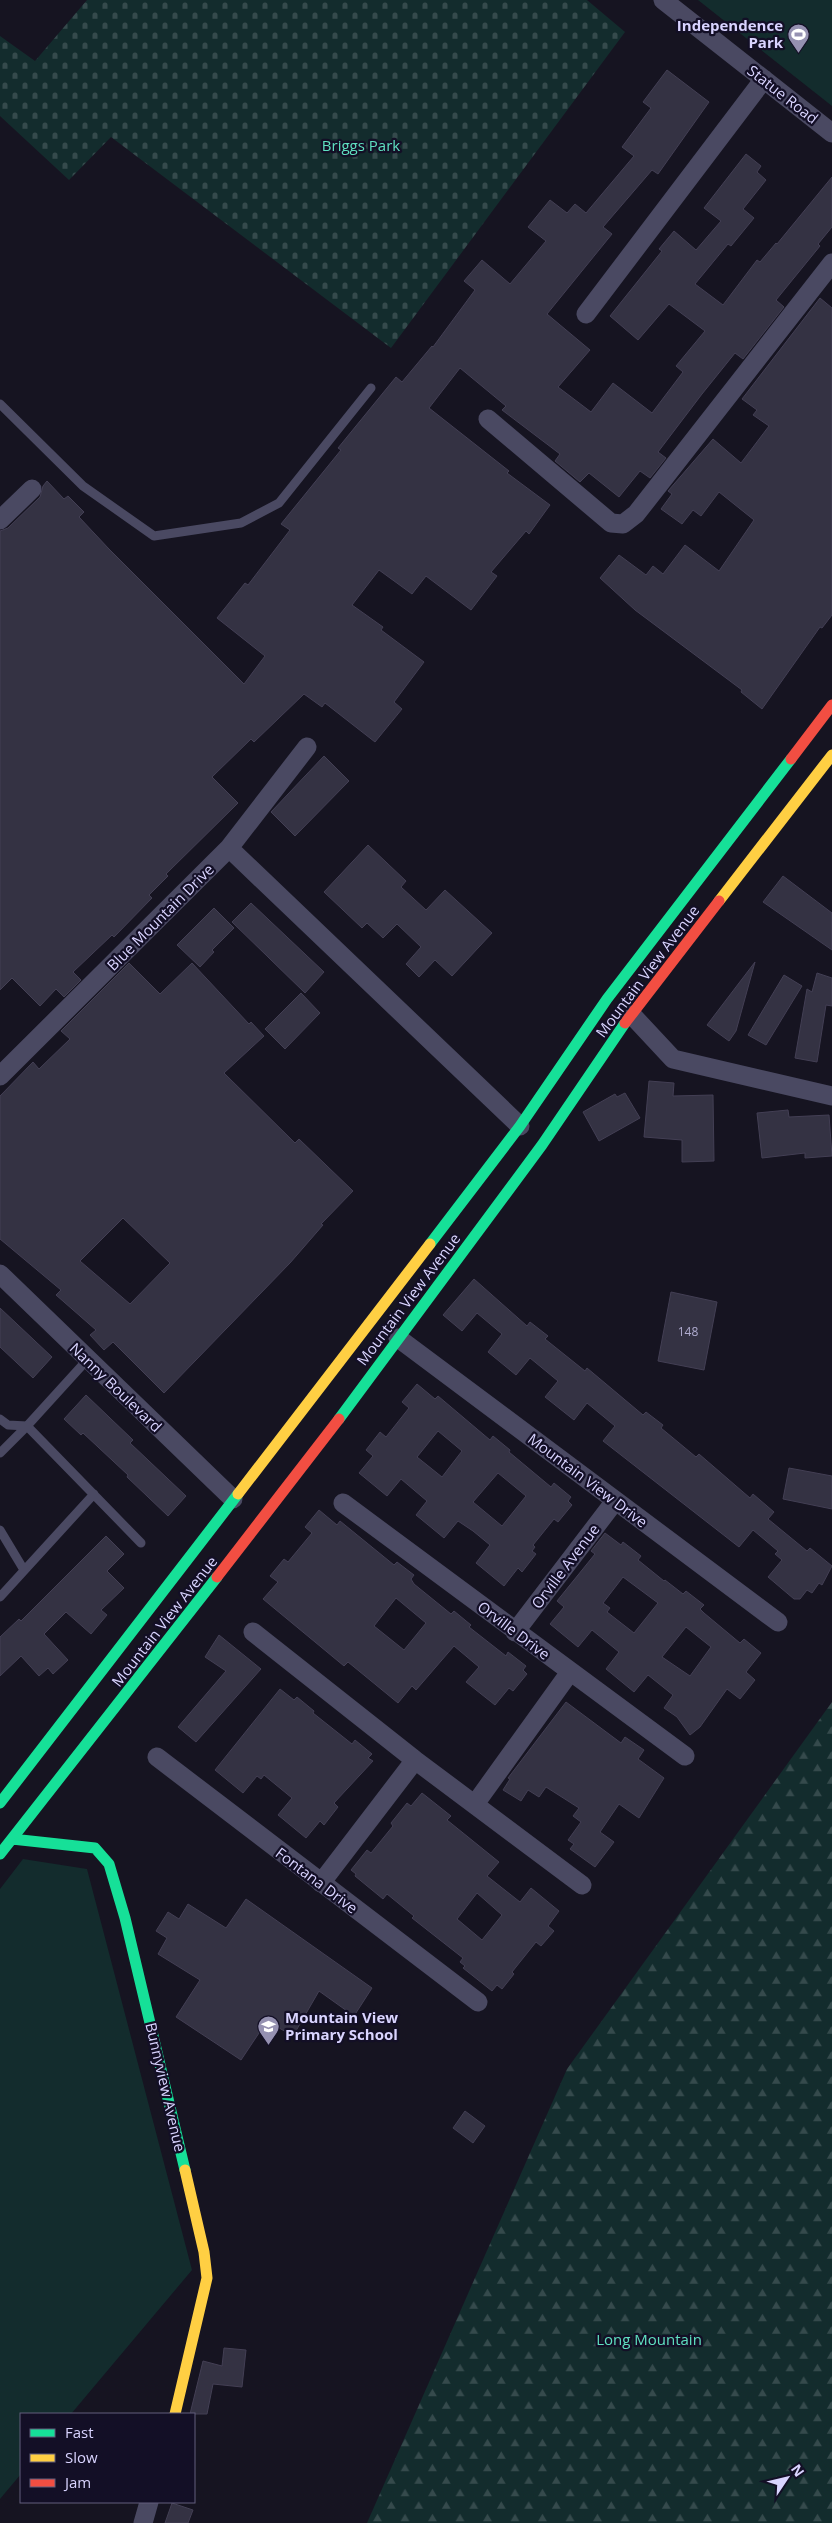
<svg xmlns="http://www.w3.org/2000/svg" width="832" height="2523" font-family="'Open Sans',sans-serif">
  <defs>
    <pattern id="forest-firs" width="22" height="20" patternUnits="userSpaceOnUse" patternTransform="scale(1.25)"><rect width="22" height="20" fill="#132c2d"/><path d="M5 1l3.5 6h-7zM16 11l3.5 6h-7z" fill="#354a4c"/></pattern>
    <pattern id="cemetery-stones" width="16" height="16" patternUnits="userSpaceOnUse" patternTransform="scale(1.25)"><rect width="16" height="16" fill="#132c2d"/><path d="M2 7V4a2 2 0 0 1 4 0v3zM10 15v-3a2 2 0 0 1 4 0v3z" fill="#354a4c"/></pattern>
  </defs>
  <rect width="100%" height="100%" fill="#161421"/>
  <path fill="#132c2d" d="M698 0H832V106Z
    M23 1859 87 1869 192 2270 71 2414H21V2474L0 2499V1889Z"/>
  <path fill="url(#forest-firs)" d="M832 1702V2523H367L567 2069Z"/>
  <path fill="url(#cemetery-stones)" d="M87 0H587L625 32 391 348 111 137 69 180 0 116V36L35 61Z"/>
  <path fill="#343243" stroke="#433f54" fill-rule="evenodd" d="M667 70 709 102 658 174 652 170 603 227 612 234 547 314 590 350 558 387 591 412 613 383 652 413 683 372 676 366 705 331 669 304 638 340 610 316 662 251 659 249 674 231 696 250 721 221 704 208 746 154 761 166 757 172 766 180 743 209 754 218 731 246 728 244 695 284 723 305 757 260 760 262 776 243 777 244 832 177V227L818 244 820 246 776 300 784 307 743 359 735 353 702 394 658 452 666 458 650 478 640 471 619 497 589 473 580 482 555 461 560 454 502 410 506 406 460 368 429 408 509 471 507 473 550 505 529 534 526 531 491 572 497 576 471 610 426 576 412 594 379 570 352 605 383 627 381 630 424 662 394 702 402 709 375 742 325 703 322 707 304 694 254 742 251 739 212 777 238 803 166 874 168 876 149 895 152 898 114 937 112 935 73 972 81 980 64 997 56 989 40 1006 12 978 0 990V531L8 528 40 497 43 486 47 481 64 499 68 496 84 512 79 517 109 549 244 684 265 656 217 618 245 583 248 585 290 530 281 524 341 450 338 448 396 377 402 382 432 346 433 347 475 290 464 281 482 260 510 284 546 241 528 227 550 200 567 213 575 204 586 213 634 156 622 147 651 108 643 102Z
    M820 298 832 308V615L822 628 820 627 762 709 741 692 742 690 635 610 600 578 619 555 646 575 653 566 663 574 685 545 719 571 754 520 719 492 701 516 693 510 682 524 661 509 672 494 668 491 713 439 741 463 769 426 753 415 757 410 742 399Z
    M324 756 349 781 295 836 271 812Z
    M368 845 406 881 401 887 426 910 445 890 492 933 452 976 435 960 419 977 406 964 421 947 397 924 383 938 367 923 362 928 324 892Z
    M783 876 832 913V950L763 902Z
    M251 903 324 972 305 993 232 922Z
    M214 908 234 928 212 950 214 952 200 967 177 945Z
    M755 962 736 1031 729 1041 707 1025Z
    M129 963 160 994 192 963 249 1024 251 1022 264 1036 224 1073 295 1143 299 1139 353 1191 321 1224 323 1225 290 1263 164 1393 113 1342 104 1350 90 1335 96 1330 56 1295 61 1290 0 1239V1096L33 1062 39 1069 70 1039 61 1031ZM123 1218 170 1263 130 1304 80 1261Z
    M817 973 832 978V1006L826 1005 817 1062 795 1058 807 989 812 992Z
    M784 975 802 986 766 1045 748 1035Z
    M301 993 320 1013 285 1049 265 1029Z
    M649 1081 674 1083 673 1096 713 1095 714 1161 682 1162V1140L644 1137Z
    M625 1093 640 1118 599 1141 583 1112 615 1094 617 1097Z
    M788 1110 789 1117 829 1115 832 1156 805 1158V1153L762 1158 757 1113Z
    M474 1279 527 1326 530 1322 548 1336 545 1339 585 1371 587 1368 643 1415 646 1412 663 1425 661 1428 696 1457 699 1454 750 1498 753 1494 774 1512 768 1519 807 1551 810 1548 832 1566 822 1585 819 1583 812 1593 807 1590 800 1599H794L768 1577 782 1560 775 1554 778 1551 753 1530 739 1547 603 1441 615 1426 587 1403 574 1420 545 1397 558 1381 530 1358 516 1375 488 1352 502 1334 477 1313 462 1331 443 1315Z
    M671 1292 717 1302 704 1370 658 1361Z
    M0 1308 52 1357 33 1378 0 1347Z
    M417 1384 435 1399 438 1396 490 1440 493 1436 510 1450 509 1452 551 1487 554 1483 571 1497 568 1501 572 1505 558 1522 554 1519 533 1545 535 1547 532 1551 536 1554 522 1572 518 1568 504 1586 476 1563 490 1545 473 1531 458 1521 444 1538 416 1515 427 1501 401 1479 387 1496 359 1473 373 1456 366 1450 380 1432 386 1437 409 1408 402 1402ZM438 1431 462 1451 442 1477 417 1457ZM498 1473 526 1496 502 1526 473 1502Z
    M86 1395 133 1440 130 1443 186 1496 168 1516 127 1477 128 1475 83 1433 81 1435 64 1419Z
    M789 1468 832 1476V1509L783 1499Z
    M319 1510 337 1525 340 1521 394 1565 397 1562 414 1575 411 1579 414 1584 451 1614 454 1611 471 1625 469 1627 506 1656 508 1652 526 1666 523 1670 527 1674 513 1691 509 1688 495 1705 466 1682 479 1667 454 1646 416 1690 412 1686 398 1703 348 1662 344 1666 263 1599 278 1582 270 1576 284 1559 288 1562 312 1533 305 1527ZM396 1598 426 1623 404 1650 374 1626Z
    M605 1533 621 1545 623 1542 641 1556 638 1560 664 1581 665 1580 683 1594 686 1591 704 1605 700 1609 704 1613 740 1643 744 1639 761 1653 746 1672 755 1680 740 1699 727 1689 700 1727 690 1735 677 1717 664 1708 673 1695 648 1675 634 1692 606 1669 619 1652 592 1630 578 1647 550 1624 564 1607 557 1601 595 1554 591 1551ZM623 1577 658 1603 634 1633 607 1612 610 1608 603 1603ZM686 1627 711 1647 690 1676 662 1657Z
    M106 1536 124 1554 107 1571 124 1588 101 1610 107 1615 91 1634 66 1612 44 1634 68 1660 53 1674 48 1668 39 1676 21 1656 0 1676V1637L19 1619 21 1621Z
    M219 1635 261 1669 196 1742 178 1727 226 1671 205 1657Z
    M280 1689 294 1700 297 1697 314 1711 313 1713 352 1744 355 1740 372 1754 368 1758 373 1761 334 1803 338 1807 324 1825 320 1821 306 1838 278 1815 292 1798 264 1775 261 1779 257 1776 243 1793 215 1770Z
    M566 1702 621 1743 625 1737 644 1750 638 1759 664 1778 639 1818 619 1804 600 1832 614 1842 595 1867 570 1849 574 1844 568 1840 581 1822 573 1816 579 1808 546 1787 539 1797 528 1790 521 1801 503 1790 510 1779 508 1778Z
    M422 1793 451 1816 447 1820 499 1862 487 1876 520 1902 531 1888 559 1911 548 1926 554 1931 541 1946 536 1942 512 1972 514 1974 502 1989 497 1985 492 1991 463 1968 465 1966 460 1962 463 1958 412 1918 414 1916 387 1894 383 1899 355 1876 356 1874 351 1870 367 1850 371 1853 393 1826 391 1823 407 1803 411 1806ZM477 1893 502 1915 482 1940 457 1919Z
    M246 1899 372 1988 354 2016 319 1991 293 2036 267 2021 241 2060 176 2017 200 1980 158 1954 167 1938 156 1931 168 1912 179 1919 188 1904 226 1928Z
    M465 2111 485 2126 473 2143 453 2128Z
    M224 2348 246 2350 242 2387 213 2384 207 2414H190L203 2361 222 2366Z
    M172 2503 193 2510 188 2523H165Z"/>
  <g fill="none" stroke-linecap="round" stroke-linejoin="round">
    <path stroke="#4a4962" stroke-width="9" d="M0 404 83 486 154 536 241 523 279 503 371 388
      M87 1360 27 1426 141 1543
      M0 1419 8 1425 27 1426 0 1453
      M0 1530 24 1570
      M0 1597 94 1494"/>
    <path stroke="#4a4962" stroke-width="19" d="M663 0 832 133
      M586 314 764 79
      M488 419 611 523 623 524 636 514 832 263
      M0 520 32 489
      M229 848 520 1126
      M631 1014 673 1059 832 1096
      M0 1076 229 848 307 747
      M0 1274 233 1499
      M398 1338 778 1622
      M343 1503 685 1756
      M253 1632 415 1760 582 1885
      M515 1632 615 1501
      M157 1757 478 2002
      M475 1804 570 1672
      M321 1883 415 1760
      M143 2523 149 2502"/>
    <path stroke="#16e098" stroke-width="11" d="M430 1244 520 1126 607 999 791 759
      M339 1419 542 1145 625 1023
      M0 1803 238 1494
      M12 1839 95 1848 109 1864 125 1918 185 2170
      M0 1854 217 1577"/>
    <path stroke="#ffcf43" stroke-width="11" d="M719 901 832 755
      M238 1494 430 1244
      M175 2414 207 2278 204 2252 185 2170"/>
    <path stroke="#f24e42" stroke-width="11" d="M791 759 832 705
      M625 1023 719 901
      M217 1577 339 1419"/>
  </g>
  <defs>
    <symbol id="stadium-pin" viewBox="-11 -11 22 30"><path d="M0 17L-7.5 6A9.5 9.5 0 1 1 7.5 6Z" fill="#9591b1" stroke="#130f26"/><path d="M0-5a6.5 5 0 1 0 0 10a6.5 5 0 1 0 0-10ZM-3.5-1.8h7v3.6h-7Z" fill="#fff"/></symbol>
    <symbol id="school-pin" viewBox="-11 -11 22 30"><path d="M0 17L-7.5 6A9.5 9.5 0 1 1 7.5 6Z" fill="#9591b1" stroke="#130f26"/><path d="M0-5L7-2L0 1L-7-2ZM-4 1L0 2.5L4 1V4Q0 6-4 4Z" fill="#fff"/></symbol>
  </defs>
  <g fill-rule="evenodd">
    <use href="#stadium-pin" x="786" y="22" width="25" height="34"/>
    <use href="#school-pin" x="256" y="2014" width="25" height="34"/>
  </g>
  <g text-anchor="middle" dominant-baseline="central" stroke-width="4.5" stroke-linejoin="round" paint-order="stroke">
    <g font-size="12" fill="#b0acd0">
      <text x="688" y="1331">148</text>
    </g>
    <g font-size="15" font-weight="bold" fill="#d9d4ff" stroke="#130f26" text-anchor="end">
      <text x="783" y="25">Independence<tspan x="783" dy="17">Park</tspan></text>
      <text x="285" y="2017" text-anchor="start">Mountain View<tspan x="285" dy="17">Primary School</tspan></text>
    </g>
    <g font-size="15" fill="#d9d4ff" stroke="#130f26">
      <text transform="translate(783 94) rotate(38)">Statue Road</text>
      <text transform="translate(160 917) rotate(-45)">Blue Mountain Drive</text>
      <text transform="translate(647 971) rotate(-53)">Mountain View Avenue</text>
      <text transform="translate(408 1299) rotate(-53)">Mountain View Avenue</text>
      <text transform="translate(116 1387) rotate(44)">Nanny Boulevard</text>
      <text transform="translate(588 1480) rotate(37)">Mountain View Drive</text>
      <text transform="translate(565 1566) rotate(-53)">Orville Avenue</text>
      <text transform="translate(164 1621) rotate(-52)">Mountain View Avenue</text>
      <text transform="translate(514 1630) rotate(37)">Orville Drive</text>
      <text transform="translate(317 1880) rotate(37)">Fontana Drive</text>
      <text transform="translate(166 2087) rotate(77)">Bunnyview Avenue</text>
    </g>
    <g font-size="15" fill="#5fe0c0" stroke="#130f26">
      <text x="361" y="145">Briggs Park</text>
      <text x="649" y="2339">Long Mountain</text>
    </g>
  </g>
  <rect x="20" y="2413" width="175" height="90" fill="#130f26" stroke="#625e7d"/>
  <rect x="30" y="2429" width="25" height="8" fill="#16e098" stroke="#625e7d"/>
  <text x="65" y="2438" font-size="15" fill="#d9d4ff">Fast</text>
  <rect x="30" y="2454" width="25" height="8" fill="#ffcf43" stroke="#625e7d"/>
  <text x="65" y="2463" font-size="15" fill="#d9d4ff">Slow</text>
  <rect x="30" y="2479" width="25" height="8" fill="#f24e42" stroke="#625e7d"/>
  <text x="65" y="2488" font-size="15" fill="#d9d4ff">Jam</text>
  <g transform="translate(787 2478) rotate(55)" stroke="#130f26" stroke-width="4" paint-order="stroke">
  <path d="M0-4L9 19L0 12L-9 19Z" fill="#d9d4ff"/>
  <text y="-8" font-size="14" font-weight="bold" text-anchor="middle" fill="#d9d4ff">N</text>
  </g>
</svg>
